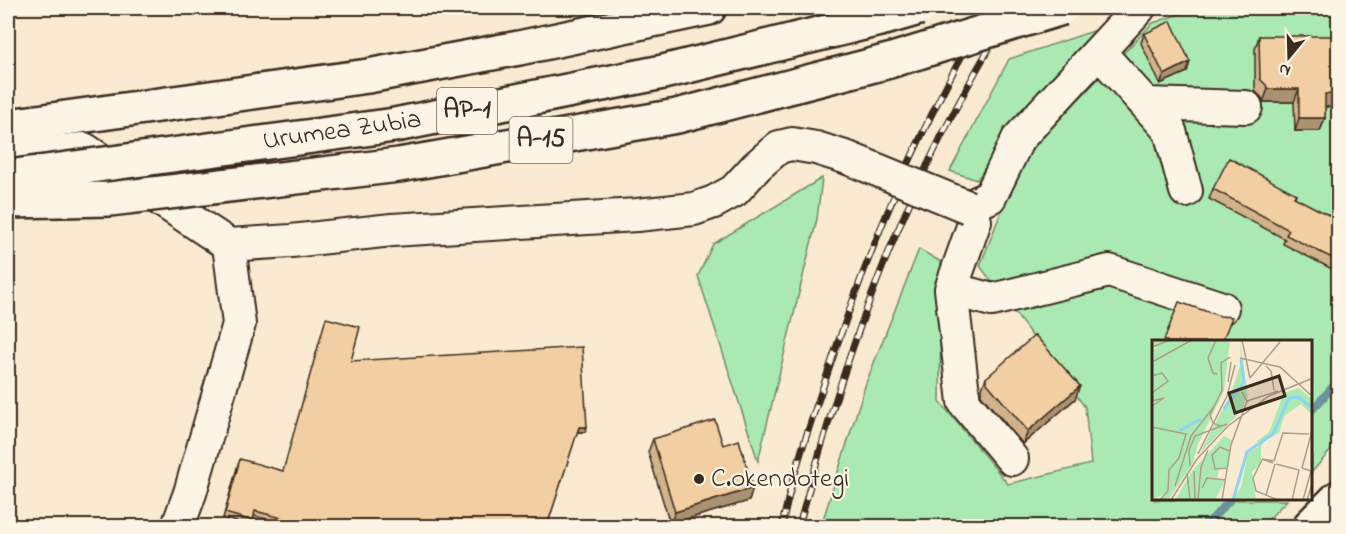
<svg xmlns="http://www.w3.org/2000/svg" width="1346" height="534" font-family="'Indie Flower',sans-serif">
  <rect width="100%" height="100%" fill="#f9ead1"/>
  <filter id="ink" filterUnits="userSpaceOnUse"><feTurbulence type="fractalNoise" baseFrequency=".0167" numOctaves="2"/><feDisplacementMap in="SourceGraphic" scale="12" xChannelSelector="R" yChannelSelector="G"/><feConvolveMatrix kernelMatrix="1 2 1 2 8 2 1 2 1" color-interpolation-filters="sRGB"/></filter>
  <g filter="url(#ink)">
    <path fill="#aaeab2" stroke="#728a68" stroke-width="1.5" d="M1198 8H1338V442L1312 472V342H1154V500H1287L1262 526H821L866 383 919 249 941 262 940 402 1008 484 1091 464 1085 407 980 266 1023 156 1153 23Z
      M1099 29 1013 124 977 180 950 171 1009 59Z
      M822 178 817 219 758 461 698 276 713 244Z"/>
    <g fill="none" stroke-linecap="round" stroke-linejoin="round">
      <path stroke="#6d919d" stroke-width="8" d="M1312 410 1338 381
        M1200 526 1209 522 1230 500"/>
      <defs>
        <path id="minor" d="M1099 52 1170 131 1186 191
          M1146 104 1246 107
          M8 156 84 149 229 245 291 241 392 230 637 215 694 209 714 202 734 191 757 166 779 147 792 144 816 148 848 158
          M951 289 992 300 1109 271 1222 308
          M1012 459 964 402 951 289 975 221 968 207 990 197 1018 139 1139 8
          M178 526 190 493 239 324 229 245"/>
        <path id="highway" d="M8 126 368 76 519 48 709 8
          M1310 526 1338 498"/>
      </defs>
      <use href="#minor" stroke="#3b2a1e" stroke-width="36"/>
      <use href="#highway" stroke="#3b2a1e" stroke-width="38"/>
      <use href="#minor" stroke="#fcf5e5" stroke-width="32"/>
      <use href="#highway" stroke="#fcf5e5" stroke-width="33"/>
      <defs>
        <path id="rail" d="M782 526C792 476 809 427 826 378 868 250 920 124 989 8
          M799 526C822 440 848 354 881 271 917 180 962 91 1013 8"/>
      </defs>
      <use href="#rail" stroke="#3b2a1e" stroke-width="7"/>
      <use href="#rail" stroke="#fcf5e5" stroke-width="4.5" stroke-dasharray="14" stroke-linecap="butt"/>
      <defs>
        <path id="minor-bridge" d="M848 158 968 207"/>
        <path id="highway-bridge" d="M8 177 395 125 663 72 888 17 919 8
          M8 201 110 199 399 165 677 116 889 61 1062 8"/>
      </defs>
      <use href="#minor-bridge" stroke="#3b2a1e" stroke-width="36" stroke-linecap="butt"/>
      <use href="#highway-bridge" stroke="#3b2a1e" stroke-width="38" stroke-linecap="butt"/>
      <use href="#minor-bridge" stroke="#fcf5e5" stroke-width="32"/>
      <use href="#highway-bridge" stroke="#fcf5e5" stroke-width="33"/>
    </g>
    <path fill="#d0b28b" stroke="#3b2a1e" stroke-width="1.5" d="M1144 34 1187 72 1160 84 1141 43Z
      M1259 36 1325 107V118L1320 131H1295L1294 102H1263L1262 98 1255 91V49Z
      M1213 189 1296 194 1294 198 1338 220V272L1283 244 1285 239 1209 199Z
      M351 361 587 427 585 432H577L547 526H293L254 516 251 526 223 518 238 464 283 471Z
      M986 378 1075 399 1023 444 981 395V391Z
      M653 439 723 445 753 488 749 501 670 524 648 452Z"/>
    <path fill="#a99171" stroke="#3b2a1e" stroke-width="1.5" d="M1190 62 1187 72 1160 84 1164 75Z
      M1268 89H1299L1294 102H1263Z
      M1325 94H1338V107H1320Z
      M1299 118H1325L1320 131H1295Z
      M1080 386 1075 399 1023 444 1028 431Z
      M579 427H587L585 432H577Z
      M753 488 749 501 670 524 675 512Z"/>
    <path fill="#f2cfa2" stroke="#3b2a1e" stroke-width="1.5" d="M1171 21 1190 62 1164 75 1144 34Z
      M1259 36H1338V94H1325V118H1299V89H1268L1266 85 1260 79Z
      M1229 158 1296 194 1294 197 1338 220V261L1286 235 1289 230 1213 189Z
      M1179 302 1220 316 1232 317 1222 342H1169L1164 340Z
      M326 318 360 327 351 361 582 347 587 427H579L547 526H313L255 511 253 521 225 513 240 459 283 471Z
      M1035 335 1080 386 1028 431 986 382V378Z
      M715 420 723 445 739 440 753 488 675 512 653 439Z"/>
  </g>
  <circle fill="#3b2a1e" stroke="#fcf5e5" stroke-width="2" cx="699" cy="479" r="6"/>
  <g text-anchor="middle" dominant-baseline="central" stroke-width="4.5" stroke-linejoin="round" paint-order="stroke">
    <g fill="#fcf5e5" stroke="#75675a" stroke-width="1.5">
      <rect x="437" y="88" width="60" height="46" rx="4.5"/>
      <rect x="509.5" y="117" width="63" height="46" rx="4.5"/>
    </g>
    <g font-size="26" font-weight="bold" fill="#3b2a1e">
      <text x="467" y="111">AP-1</text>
      <text x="541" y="140">A-15</text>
    </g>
    <g font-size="27" fill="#3b2a1e" stroke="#fcf5e5">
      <text transform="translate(342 131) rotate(-8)">Urumea Zubia</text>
    </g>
    <g font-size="27" fill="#3b2a1e" stroke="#fcf5e5" text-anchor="start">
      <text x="711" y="479">C.okendotegi</text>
    </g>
  </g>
  <g transform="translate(1152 340)">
    <rect width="160" height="160" fill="#f9ead1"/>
    <path d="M0 0H78L72 51 46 104 41 123 16 160H9L15 153 0 160V9L6 8 0 7ZM88 0 96 58 87 52 94 58 90 70 48 113 80 51 89 22ZM147 48 160 59V75L149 64 132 76 127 93 113 100 109 107V123L100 132 104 160H81L89 147 96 113 106 107 109 102H104L117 92 132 53ZM72 96 80 100 78 110 71 107 78 112 76 127 67 129 65 138 73 141 63 160H23L40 131Z" fill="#aaeab2"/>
    <path fill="none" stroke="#8fd5f1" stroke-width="3" d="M72 69 92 42 89 19M27 91 49 79M81 160 95 112 121 94 137 58 147 57 161 69"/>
    <path fill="none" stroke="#ad9d89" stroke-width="1.5" d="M64 0 56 18 61 33 65 34M90 0 98 38M0 7 18 0M88 18 128 27 161 57M0 22 40 0M114 26 119 31 122 50M0 36 10 33 16 41 0 53M98 38 128 2M76 42 79 22M0 61 12 58 0 66M95 61 126 51M68 86 61 83 58 75 70 50 69 23 78 17M0 87 34 94 27 118 17 130 16 151 8 160M46 114 75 56 83 25M110 120 101 138 104 151 126 160M122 121 131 93 157 94M121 123 110 119 122 121M124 124 147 130M38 126 37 110 43 96 75 84M76 128 63 129 60 115 68 107 78 111M150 128 161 87M150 128 159 131 151 160M42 131 43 158M35 133 38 160M23 146 39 96 63 65M50 148 55 138 74 140M114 155 123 124M19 160 45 119 76 86 117 56 161 38M46 160 49 127 56 110M70 160 79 105 95 61 90 52M140 160 147 130M155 160 161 141"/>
    <path fill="#3b2a1e" fill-opacity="0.15" stroke="#3b2a1e" stroke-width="3" d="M127 36 133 56 83 73 77 53Z"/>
    <rect width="160" height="160" fill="none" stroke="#3b2a1e" stroke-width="3"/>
  </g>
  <rect width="1346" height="534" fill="none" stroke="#fcf5e5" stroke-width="30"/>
  <rect x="15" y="15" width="1316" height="504" fill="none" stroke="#3b2a1e" stroke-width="2" filter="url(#ink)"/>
  <g transform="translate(1289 57) rotate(199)" stroke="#fcf5e5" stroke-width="4.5" paint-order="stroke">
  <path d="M0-4.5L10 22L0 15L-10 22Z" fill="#3b2a1e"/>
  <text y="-9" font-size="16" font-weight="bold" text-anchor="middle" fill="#3b2a1e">N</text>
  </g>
</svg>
